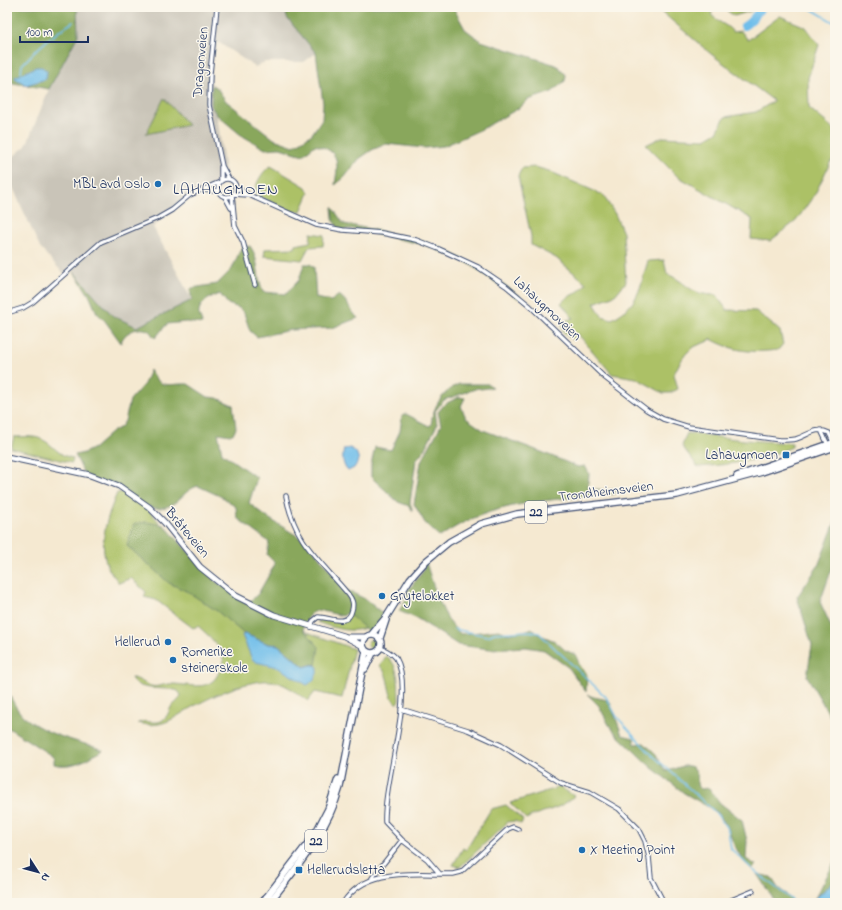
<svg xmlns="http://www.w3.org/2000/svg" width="842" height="910" font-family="'Indie Flower',sans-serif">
  <rect width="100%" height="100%" fill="#fbf7ec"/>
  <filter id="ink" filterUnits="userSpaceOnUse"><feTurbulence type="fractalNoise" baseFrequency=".025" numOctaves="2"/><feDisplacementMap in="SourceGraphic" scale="8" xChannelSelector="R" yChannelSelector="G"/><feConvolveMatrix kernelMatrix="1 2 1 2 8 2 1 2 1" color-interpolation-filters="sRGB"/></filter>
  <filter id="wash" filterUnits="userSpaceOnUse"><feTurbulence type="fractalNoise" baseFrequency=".012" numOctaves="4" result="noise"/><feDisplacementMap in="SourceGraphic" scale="16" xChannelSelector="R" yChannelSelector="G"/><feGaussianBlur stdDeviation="0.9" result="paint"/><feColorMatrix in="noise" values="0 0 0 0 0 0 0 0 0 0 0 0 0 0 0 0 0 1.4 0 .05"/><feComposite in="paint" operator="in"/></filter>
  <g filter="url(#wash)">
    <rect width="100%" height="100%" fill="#f5e9d1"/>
    <path fill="#c9c4b8" d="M77 7H285L287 18 316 53 304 62H265L255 67 218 42 212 64 211 106 217 115 226 180 198 190 153 227 192 300 137 327 113 316 74 271 66 276 40 248 10 181V159L26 146 49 89 78 35Z"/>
    <path fill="#acc166" stroke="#647862" d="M656 7H716L711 14C716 22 727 24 733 32L741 31 748 40 780 16 806 27 819 45 808 78 809 108 835 130V161H831L815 194 796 221 770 241 751 239 752 219 677 176 646 145 662 137 705 139 717 132 725 117 756 112 774 101 711 54Z
      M722 7H755L751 11 734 16Z
      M164 98 188 125 146 134Z
      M271 166 306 187 309 193 301 211 293 212 256 195C253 186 263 170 271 166Z
      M535 167 549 171 603 195 615 214 623 233 626 282 615 295 594 303 602 316 612 319C640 304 639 289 648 261L664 260 667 274C689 283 688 295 716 295L727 310 756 311 780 331 783 344 778 350C752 353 735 352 711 339 706 343 702 343 696 346 685 351 679 364 674 374L678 389 670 393H663L636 378 612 374 577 333 575 338 572 340 564 333 561 325 564 321 573 318 561 303C569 294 580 294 586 283L556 258 531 245V236L518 176 522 168Z
      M311 233 324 235 323 246 309 247 302 260 264 256 265 249 295 248 296 245 310 242Z
      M687 433 744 440 792 443V447C765 460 728 465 698 467L682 446Z
      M14 437C23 437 34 435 43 440 55 446 58 456 73 458L72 463 11 448Z
      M123 492 145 506 215 586 293 627 354 649 342 698 315 692 308 701C298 694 288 685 276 682 257 676 217 694 200 703 176 714 167 730 138 723 147 718 157 727 165 718 168 715 169 711 171 707 175 703 179 701 181 695L178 691C165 686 139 693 131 678 139 678 144 684 151 686 158 688 165 683 173 684 194 685 214 693 221 666L224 665C223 647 210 637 198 626L193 628 156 600 144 597 146 592 131 578 119 583C115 577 109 571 107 565 98 541 108 515 117 493Z
      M358 607 368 627C351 634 333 628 317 622L323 619 342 622Z
      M367.5 644a4.5 4.5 0 1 1 9 0a4.5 4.5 0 1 1-9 0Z
      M386 656C400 665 398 685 399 700L397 704C386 696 391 675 380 666Z
      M560 787 574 796C560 811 541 810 526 819L510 803Z
      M506 805 523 820 521 824 515 821 508 822 460 867 453 865 463 848 466 850 491 809Z"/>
    <path fill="#89a75b" stroke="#526b5c" d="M7 7H77L78 35 49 89 7 82Z
      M285 7H453L465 29 481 41 553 64 559 67 566 75 565 81 552 92 528 100 521 107 482 129 444 146 424 148 386 144 372 150 359 159 344 178 335 185C338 163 341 151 315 145L303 155 280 148 265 149 241 135 217 115 211 106 212 85 217 88 226 101 274 139 294 146 312 134 322 119 323 103 316 53 287 18Z
      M332 207 344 224C375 230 407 235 436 246 467 259 494 277 520 296L519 299 468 263 425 245 352 229 338 230 333 219Z
      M250 246C260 259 256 277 263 292L286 294 299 280 304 264H310L314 267 316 298 331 301 339 295C348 301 350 311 358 318L332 328 291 330 257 337 250 331 244 313 239 308 228 304 220 294C212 296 199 303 199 312 198 315 202 320 202 324L186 322 167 324 155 338C152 336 152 333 149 331 140 325 123 332 121 343L105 321 97 313 89 295 74 272 113 316 137 327 192 300 190 290 192 288 217 284 232 269 241 248Z
      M150 370C161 391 169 383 188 384L208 397 217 398 233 405 236 428 234 433 230 435 218 433 222 453 257 478 249 503 265 516 307 542 345 589 365 599 386 616 373 635 347 613 343 616 318 610 310 614 303 629 319 647 316 665 313 664 304 667 278 645 268 644 244 634 217 611 188 592 169 583 127 546 134 524 146 522 164 525 215 581 249 602 258 594 274 566V562L267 555 269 542 237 518 236 507 224 498 198 486C186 489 181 500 171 505 148 516 135 496 118 488 108 483 97 482 86 478L75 455 84 453 94 448 112 432 121 427 125 421 130 400 144 384Z
      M459 384H488L493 387 481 389 478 388 444 400 435 411 437 425 424 450 416 460 410 503 413 511 409 506 398 502 371 477V465L375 447 391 450 400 431 402 416 406 414 429 426 431 425C433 406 442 392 459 384Z
      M459 397 465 398 461 406 466 418 483 430 544 453 578 467 585 466 589 473 588 489 616 490 615 494C555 500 490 500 440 537L425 523 414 504 421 462 441 425 438 412 445 404Z
      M835 522V560L820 602 835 635V725L807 676 812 645 797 597 818 566Z
      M424 561 426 562C432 582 444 623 461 634L499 630 509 634C517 631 524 632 532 628L538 634 555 641 565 650 576 655 579 664 587 675 586 692 569 668 544 650 526 647 490 649 458 645 418 619 399 611 408 596 407 592 424 570Z
      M7 689C11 698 16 709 23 716 47 736 76 740 103 750 88 759 72 769 54 764V759L52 756 7 727Z
      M587 694C594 699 603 697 610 702L622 735 634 738 635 744 644 743 656 754 663 767 667 771C676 769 693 759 697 774 698 778 696 782 698 787L701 789 709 788 720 803 742 820 747 841 746 859 756 865 752 869 744 862 734 845 727 826 717 812 684 793 651 767 617 735 609 725 599 706Z
      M835 861V880L814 900Z
      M757 874 771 877 778 888 786 894 794 903H776Z"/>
    <path fill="#70beea" stroke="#4676a4" d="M36 67H42L47 71 46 79 26 85 15 78V77Z
      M350 448 356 452 359 460 354 468 348 471C342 465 342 456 344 449Z
      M245 634 268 644 278 645 304 667C310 666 313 663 318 667 318 675 313 682 307 685L277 667 256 662 252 659 242 635Z
      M835 880V903H812L814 900Z"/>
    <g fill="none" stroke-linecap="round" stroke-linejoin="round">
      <path stroke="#70beea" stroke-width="1.5" d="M808 7 835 23
        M21 73 22 65C37 48 53 34 73 22
        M7 87 11 82
        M454 629 488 636 494 633 528 631 539 633 606 697 617 717 648 751 716 813 728 830 731 849 752 869 796 903"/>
      <path stroke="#70beea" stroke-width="8" d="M744 26C753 21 755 14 763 7"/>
    </g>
  </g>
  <g filter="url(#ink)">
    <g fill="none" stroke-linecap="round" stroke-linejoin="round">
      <defs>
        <path id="street" d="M217 7 210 73 209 105 222 166 229 179
          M218 188a9 9 0 1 1 18 0a9 9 0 1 1-18 0Z
          M221 181V167
          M235 187 249 195 316 225 343 230 382 233 416 240 439 249 478 267 506 286 529 305 604 377 647 410 663 419 689 427 780 440C785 440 791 440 796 439 809 435 816 426 829 433L834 444
          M202 190 218 191
          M234 194 248 195
          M232 195 235 226 243 242 255 285
          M225 197 231 208
          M7 313 23 308 33 302 101 242 158 218 172 210 190 195 220 182
          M821 430 828 445
          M286 496C295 543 319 559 348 594 352 599 354 603 352 610 348 628 330 617 318 617L313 621 311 627
          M381 648C386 650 392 653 396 658 416 692 383 781 385 822L402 840 427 859 440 874
          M401 709 468 730 501 745 561 783 590 792 619 809 639 829 645 841 649 857 651 878 664 903
          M372 878 402 840
          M343 903C367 866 414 875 453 874L461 872 508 829 513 827 518 829
          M724 903 753 891"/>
        <path id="secondary" d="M7 457 90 475 119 486 149 507 165 523 200 567 236 596 274 615 344 636 363 646
          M347 637H366
          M266 897 272 898 278 903"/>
        <path id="primary" d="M737 476 835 442
          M372 634 387 616 410 579 426 561 449 542 481 524 517 514 677 495 762 472 835 447
          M363 644a9 9 0 1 1 18 0a9 9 0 1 1-18 0Z
          M380 638 386 620
          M365 669 373 653
          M262 903 315 834 328 809 338 779
          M269 903C297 867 327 833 340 787L366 651"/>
      </defs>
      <use href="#street" stroke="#3c4b6f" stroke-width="5.5"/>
      <use href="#secondary" stroke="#3c4b6f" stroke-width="7"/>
      <use href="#primary" stroke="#3c4b6f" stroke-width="8"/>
      <use href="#street" stroke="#fff" stroke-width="3.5"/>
      <use href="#secondary" stroke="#fff" stroke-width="5"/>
      <use href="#primary" stroke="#fff" stroke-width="5.5"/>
    </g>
  </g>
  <g fill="#1f6fb2" stroke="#fbf7ec" stroke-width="1.5">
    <circle cx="158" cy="184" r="4"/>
    <rect x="782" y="451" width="8" height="8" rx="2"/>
    <circle cx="382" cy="596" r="4"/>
    <circle cx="168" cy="642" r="4"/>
    <circle cx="173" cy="660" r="4"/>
    <circle cx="582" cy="850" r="4"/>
    <rect x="295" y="866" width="8" height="8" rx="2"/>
  </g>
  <g text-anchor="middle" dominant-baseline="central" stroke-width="3" stroke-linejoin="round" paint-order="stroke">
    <g fill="#fbf7ec" stroke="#5e6b89" stroke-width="1">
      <rect x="525" y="501" width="22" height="22" rx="3"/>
      <rect x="305" y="830" width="22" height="22" rx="3"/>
    </g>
    <g font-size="13" font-weight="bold" fill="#1b2f5e">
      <text x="536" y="512">22</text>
      <text x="316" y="841">22</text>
    </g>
    <g font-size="14" fill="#1b2f5e" stroke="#fbf7ec">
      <text transform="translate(201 62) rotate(-85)">Dragonveien</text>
      <text transform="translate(547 309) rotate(43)">Lahaugmoveien</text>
      <text transform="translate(606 492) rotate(-7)">Trondheimsveien</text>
      <text transform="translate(187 533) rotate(50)">Bråteveien</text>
    </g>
    <g font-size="14" fill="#1b2f5e" stroke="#fbf7ec" text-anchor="start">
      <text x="150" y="184" text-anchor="end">MBL avd Oslo</text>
      <text x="778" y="455" text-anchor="end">Lahaugmoen</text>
      <text x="390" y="596">Grytelokket</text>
      <text x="160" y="642" text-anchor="end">Hellerud</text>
      <text x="181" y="652">Romerike<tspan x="181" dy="16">steinerskole</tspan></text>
      <text x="590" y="850">X Meeting Point</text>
      <text x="307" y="870">Hellerudsletta</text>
    </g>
    <g font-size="16" letter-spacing="1" fill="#1b2f5e" stroke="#fbf7ec">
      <text x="226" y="190">LAHAUGMOEN</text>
    </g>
  </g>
  <rect width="842" height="910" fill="none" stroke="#fbf7ec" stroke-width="24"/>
  <g transform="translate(38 872) rotate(126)" stroke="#fbf7ec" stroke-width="3" paint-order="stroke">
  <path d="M0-3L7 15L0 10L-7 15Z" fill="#1b2f5e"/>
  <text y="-6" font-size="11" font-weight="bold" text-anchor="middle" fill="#1b2f5e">N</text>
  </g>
  <path d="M20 36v6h68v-6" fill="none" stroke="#1b2f5e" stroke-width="2"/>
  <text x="26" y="36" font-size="12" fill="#1b2f5e" stroke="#fbf7ec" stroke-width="3" paint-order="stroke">100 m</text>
</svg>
